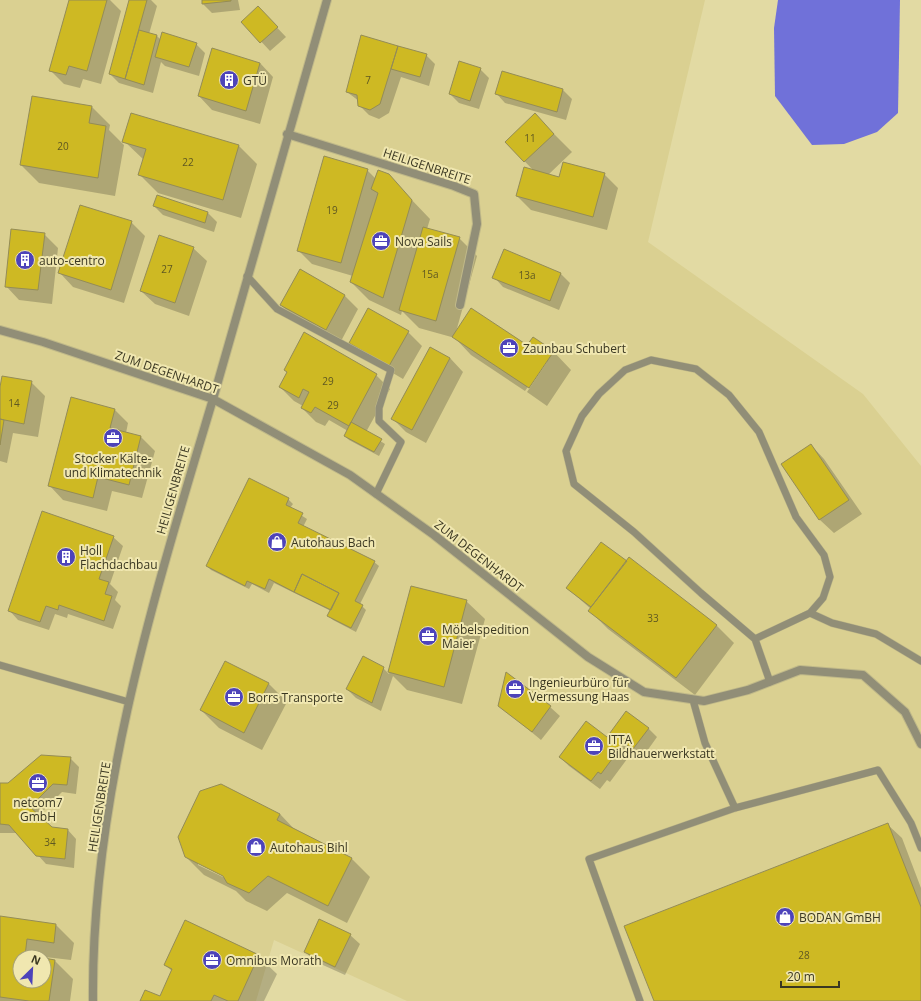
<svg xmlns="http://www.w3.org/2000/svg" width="921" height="1001" font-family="'Open Sans',sans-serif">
  <rect width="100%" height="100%" fill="#e2daa3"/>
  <path fill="#dad091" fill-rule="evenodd" d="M0 0H705L648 242 863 394 921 466V1001H407L274 940 256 1001H0ZM20 957H44V981H20Z"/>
  <path fill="#7071d9" d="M778 0H900L898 113 877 132 844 144 812 145 775 96 774 28Z"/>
  <path fill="#0003" fill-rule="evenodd" d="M70 0H110L121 11 101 84 83 79 80 88 64 84 50 70Z
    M130 0H151L157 6 149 34 157 36 161 40 196 44 205 53 199 76 165 66 161 62 153 93 119 83 110 74Z
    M203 0H238L240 10 212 13 203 4Z
    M267 17 286 37 270 51 243 22Z
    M362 36 426 55 435 64 429 86 401 77 389 113 379 119 369 115 359 105V101L347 92Z
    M260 63 273 77 260 124 212 110 199 96Z
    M480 69 489 78 479 109 459 103 450 94Z
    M502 72 563 90 572 99 566 120 505 103 496 93Z
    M92 107 110 125 109 130 124 145 115 196 39 183 21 165Z
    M535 115 572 152 548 175 559 178 604 174 618 188 607 230 531 210 517 196 534 171 506 142Z
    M124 141 239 146 257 164 241 218 158 193 140 175 144 160Z
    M367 170 376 179 388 175 430 219 427 229 459 238 477 256 456 332 553 351 571 370 547 406 527 392 547 362H545L525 391 471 355 455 338 419 328 402 311 401 315 369 300 351 282 353 276 312 264 298 250Z
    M154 206 208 213 217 222 214 232 163 215Z
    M131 222 145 236 124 303 73 287 60 273Z
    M44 234 58 248 52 304 19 300 6 286Z
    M193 248 207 261 189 316 155 304 141 291Z
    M505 250 561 274 570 283 559 310 503 287 494 277Z
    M300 271 345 296 358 309 340 343 295 319 281 305Z
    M408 332 422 346 403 379 364 356 350 343Z
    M450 358 463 372 426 443 406 432 392 418Z
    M376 375 390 389 366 432 385 444 379 456 349 440 345 436 348 431 329 420 325 426 316 422 302 408 303 406 294 401 280 387Z
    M31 382 45 396 38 437 13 433 7 463 0 461V393Z
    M114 409 128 423 126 433 141 437 155 451 142 498 112 491 107 511 63 500 50 486Z
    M811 445 824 459 862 514 834 533 820 520 782 465Z
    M249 480 288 499 293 504 290 508 307 519 303 527 374 562 379 566 360 604 366 610 356 632 333 620 329 616 331 611 274 583 269 593 252 584 249 589 211 570 207 566Z
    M113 537 123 546 110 584 118 592 115 600 121 606 113 629 68 614 67 618 55 614 49 630 18 620 9 610Z
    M412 587 466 601 485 619 462 704 407 690 393 676 381 711 356 698 347 689 383 668 389 674Z
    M567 588 716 625 734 643 695 695 608 629 590 611 591 609Z
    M507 674 550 707 560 716 541 740 499 705Z
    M269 684 287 702 262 750 219 728 201 710Z
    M648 728 657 737 642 758 633 751 610 782 607 780 600 789 569 766 560 757 607 738Z
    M70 758 79 767 76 794 62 792 38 816 51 828 67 829 76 839 74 868 46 864 18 833H0V784H9Z
    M280 814 296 831 352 859 370 877 347 923 287 893 267 911 246 901 236 891 204 875 185 856ZM198 863 228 877 227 879 198 865Z
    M888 825 902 838 921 888V1001H655Z
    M0 917 56 925 74 943 71 960 45 957 44 960 55 961 73 979 70 1001H0ZM20 957H44V981H20Z
    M350 935 360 944 345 975 314 961 305 951Z
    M258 956 277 974 264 1001H141L160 998 172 971 165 965Z"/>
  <path fill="#ceb923" stroke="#948c57" d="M69 0H107L87 71 69 66 66 75 49 71Z
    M129 0H147L125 79 109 74Z
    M202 0H231V1L202 4Z
    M258 6 278 27 260 43 241 22Z
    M139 30 157 35 144 85 125 79Z
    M162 32 197 43 189 67 155 57Z
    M361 35 398 46 380 104 370 110 358 106 357 95 346 92Z
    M398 46 427 54 420 77 391 69Z
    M212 48 260 63 246 111 198 96Z
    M459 61 481 68 470 101 449 94Z
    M502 71 563 89 557 112 495 94Z
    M32 96 92 106 89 123 106 126 98 178 20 165Z
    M131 113 239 145 223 200 138 175 146 149 122 142Z
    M535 113 554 134 524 162 505 142Z
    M324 156 368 169 341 263 297 251Z
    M563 162 605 173 593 217 516 196 524 167 559 177Z
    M378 170 389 174 412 200 383 298 350 282 378 193 371 189Z
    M157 195 208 212 205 223 153 206Z
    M80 205 132 221 111 290 58 273Z
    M423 227 460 237 436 321 399 310Z
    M11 229 45 233 38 290 5 287Z
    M159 235 194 247 175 303 140 291Z
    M504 249 561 273 550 301 492 278Z
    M300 269 345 295 326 330 280 305Z
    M368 308 409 331 389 366 349 343Z
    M471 308 527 345 533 337 554 351 529 388 452 337Z
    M304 332 377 374 349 426 315 407 311 413 301 408 309 392 303 389 299 398 279 387 287 372 284 370Z
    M430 347 450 358 412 430 391 419Z
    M2 376 32 381 24 424 0 419V387Z
    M71 397 115 409 110 428 141 436 129 485 98 477 93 498 48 486Z
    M0 419 4 420 0 445Z
    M351 422 382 439 374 452 344 436Z
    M811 444 849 500 819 520 781 464Z
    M249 478 289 498 286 505 303 513 298 523 375 561 355 601 363 605 351 628 327 616 339 593 302 574 294 592 269 579 265 589 247 581 245 586 206 566Z
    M42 511 114 536 99 579 109 582 105 594 112 596 104 621 59 605 58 610 46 606 40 622 8 611Z
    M601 542 627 561 591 607 566 588Z
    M629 557 717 625 676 678 588 611Z
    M302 574 339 593 331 610 294 592Z
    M411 586 467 600 444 687 388 672Z
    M363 656 384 667 372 703 346 689Z
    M225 661 269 683 244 733 200 710Z
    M506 672 551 706 532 732 498 706Z
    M626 711 649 728 633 749 624 743 601 774 598 772 591 781 559 757 586 721 607 737Z
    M41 755 71 757 67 785 53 784 30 807 52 827 68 829 65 859 36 856 9 825 0 824V783H8Z
    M221 784 280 814 277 820 352 858 328 906 268 876 249 893 227 883 223 876 185 857 178 837 200 791Z
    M888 823 921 907V1001H654L624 926Z
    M0 916 56 924 54 943 27 939 25 956 33 957H20V981H44V958L55 960 49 1001H29L0 997Z
    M319 919 351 934 335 967 304 952Z
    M185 920 259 955 238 1001H228L214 995 211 1001H140L145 990 160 996 172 969 164 965Z"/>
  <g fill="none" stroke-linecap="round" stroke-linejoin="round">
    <defs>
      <path id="service" d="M247 276 277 309 391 370 379 408V421L401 442 376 494
        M810 613 832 623 876 634 921 661
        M755 639 810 613 823 598 830 577 824 555 796 517 759 432 729 395 696 369 651 360 625 370 599 394 582 416 566 451 574 484 634 532 701 593 755 639 770 682
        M0 665 129 702
        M693 700 705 743 735 808
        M640 1001 589 859 735 808 878 770 911 823 921 848"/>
      <path id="minor" d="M287 134 454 186 474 194 477 224 460 305
        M0 330 43 342 213 399 350 475 434 535 588 657 644 692 704 701 748 690 800 670 863 675 905 712 921 744
        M93 1001C91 796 155 593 213 399 252 266 288 133 327 0"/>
    </defs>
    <use href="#service" stroke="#c0b989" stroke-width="8"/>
    <use href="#minor" stroke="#c0b989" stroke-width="10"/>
    <use href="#service" stroke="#918e77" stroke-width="7"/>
    <use href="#minor" stroke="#918e77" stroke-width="8"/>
  </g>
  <defs>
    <symbol id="building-disc" viewBox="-11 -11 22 22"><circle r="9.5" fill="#4d43ba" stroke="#f0e7b0"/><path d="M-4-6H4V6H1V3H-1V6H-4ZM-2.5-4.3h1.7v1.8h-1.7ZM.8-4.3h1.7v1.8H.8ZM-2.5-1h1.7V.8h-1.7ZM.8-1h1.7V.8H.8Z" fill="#fff"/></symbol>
    <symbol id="office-disc" viewBox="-11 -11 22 22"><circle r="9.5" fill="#4d43ba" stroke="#f0e7b0"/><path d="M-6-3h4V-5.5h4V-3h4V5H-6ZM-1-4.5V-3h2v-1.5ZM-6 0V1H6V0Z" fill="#fff"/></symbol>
    <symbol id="shop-disc" viewBox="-11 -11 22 22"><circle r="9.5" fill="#4d43ba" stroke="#f0e7b0"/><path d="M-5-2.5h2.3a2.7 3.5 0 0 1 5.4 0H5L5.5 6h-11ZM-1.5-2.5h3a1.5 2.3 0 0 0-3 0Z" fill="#fff"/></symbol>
  </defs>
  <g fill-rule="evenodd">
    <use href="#building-disc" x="218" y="69" width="22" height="22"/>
    <use href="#office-disc" x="370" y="230" width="22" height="22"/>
    <use href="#building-disc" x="14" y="249" width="22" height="22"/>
    <use href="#office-disc" x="498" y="337" width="22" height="22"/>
    <use href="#office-disc" x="102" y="427" width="22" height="22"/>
    <use href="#shop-disc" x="266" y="531" width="22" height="22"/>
    <use href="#building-disc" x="55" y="546" width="22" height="22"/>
    <use href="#office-disc" x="417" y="625" width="22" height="22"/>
    <use href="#office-disc" x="504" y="678" width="22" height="22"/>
    <use href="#office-disc" x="223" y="686" width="22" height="22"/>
    <use href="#office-disc" x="583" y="735" width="22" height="22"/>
    <use href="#office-disc" x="27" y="772" width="22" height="22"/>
    <use href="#shop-disc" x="245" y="836" width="22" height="22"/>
    <use href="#shop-disc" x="774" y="906" width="22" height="22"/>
    <use href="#office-disc" x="201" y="949" width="22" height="22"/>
  </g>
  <g text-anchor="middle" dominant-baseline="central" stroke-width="4" stroke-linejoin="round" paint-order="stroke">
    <g font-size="10" fill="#5f5822">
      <text x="368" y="80">7</text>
      <text x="530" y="138">11</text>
      <text x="63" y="146">20</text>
      <text x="188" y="162">22</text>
      <text x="332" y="210">19</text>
      <text x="167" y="269">27</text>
      <text x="430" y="274">15a</text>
      <text x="527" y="275">13a</text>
      <text x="328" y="381">29</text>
      <text x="14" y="403">14</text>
      <text x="333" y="405">29</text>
      <text x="653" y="618">33</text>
      <text x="50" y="842">34</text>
      <text x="804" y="955">28</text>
    </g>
    <g font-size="12" fill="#3a3721" stroke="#f0e7b0" text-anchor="start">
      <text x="243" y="80">GTÜ</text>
      <text x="395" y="241">Nova Sails</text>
      <text x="39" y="260">auto-centro</text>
      <text x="523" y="348">Zaunbau Schubert</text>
      <text x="113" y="458" text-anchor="middle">Stocker Kälte-<tspan x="113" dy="14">und Klimatechnik</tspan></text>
      <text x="291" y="542">Autohaus Bach</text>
      <text x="80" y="550">Holl<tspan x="80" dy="14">Flachdachbau</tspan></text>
      <text x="442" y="629">Möbelspedition<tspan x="442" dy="14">Maier</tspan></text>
      <text x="529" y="682">Ingenieurbüro für<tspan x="529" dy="14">Vermessung Haas</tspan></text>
      <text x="248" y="697">Borrs Transporte</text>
      <text x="608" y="739">ITTA<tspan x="608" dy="14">Bildhauerwerkstatt</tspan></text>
      <text x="38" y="802" text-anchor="middle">netcom7<tspan x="38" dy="14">GmbH</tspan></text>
      <text x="270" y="847">Autohaus Bihl</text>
      <text x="799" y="917">BODAN GmBH</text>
      <text x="226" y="960">Omnibus Morath</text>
    </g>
    <g font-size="12" fill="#3a3721" stroke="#f0e7b0">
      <text transform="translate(427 166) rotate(18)">HEILIGENBREITE</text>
      <text transform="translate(167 372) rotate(19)">ZUM DEGENHARDT</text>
      <text transform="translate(173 490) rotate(-74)">HEILIGENBREITE</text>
      <text transform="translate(479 556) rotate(38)">ZUM DEGENHARDT</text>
      <text transform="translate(99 807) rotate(-81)">HEILIGENBREITE</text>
    </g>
  </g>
  <g transform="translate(32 969) rotate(24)"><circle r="19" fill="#f0e7b0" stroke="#a7a177"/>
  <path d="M0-3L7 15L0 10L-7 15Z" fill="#4d43ba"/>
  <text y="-6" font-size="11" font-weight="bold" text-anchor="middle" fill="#3a3721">N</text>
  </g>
  <path d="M781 981v6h58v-6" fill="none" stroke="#3a3721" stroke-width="2"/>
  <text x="787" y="981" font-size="12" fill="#3a3721" stroke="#f0e7b0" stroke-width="3" paint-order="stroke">20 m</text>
</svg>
